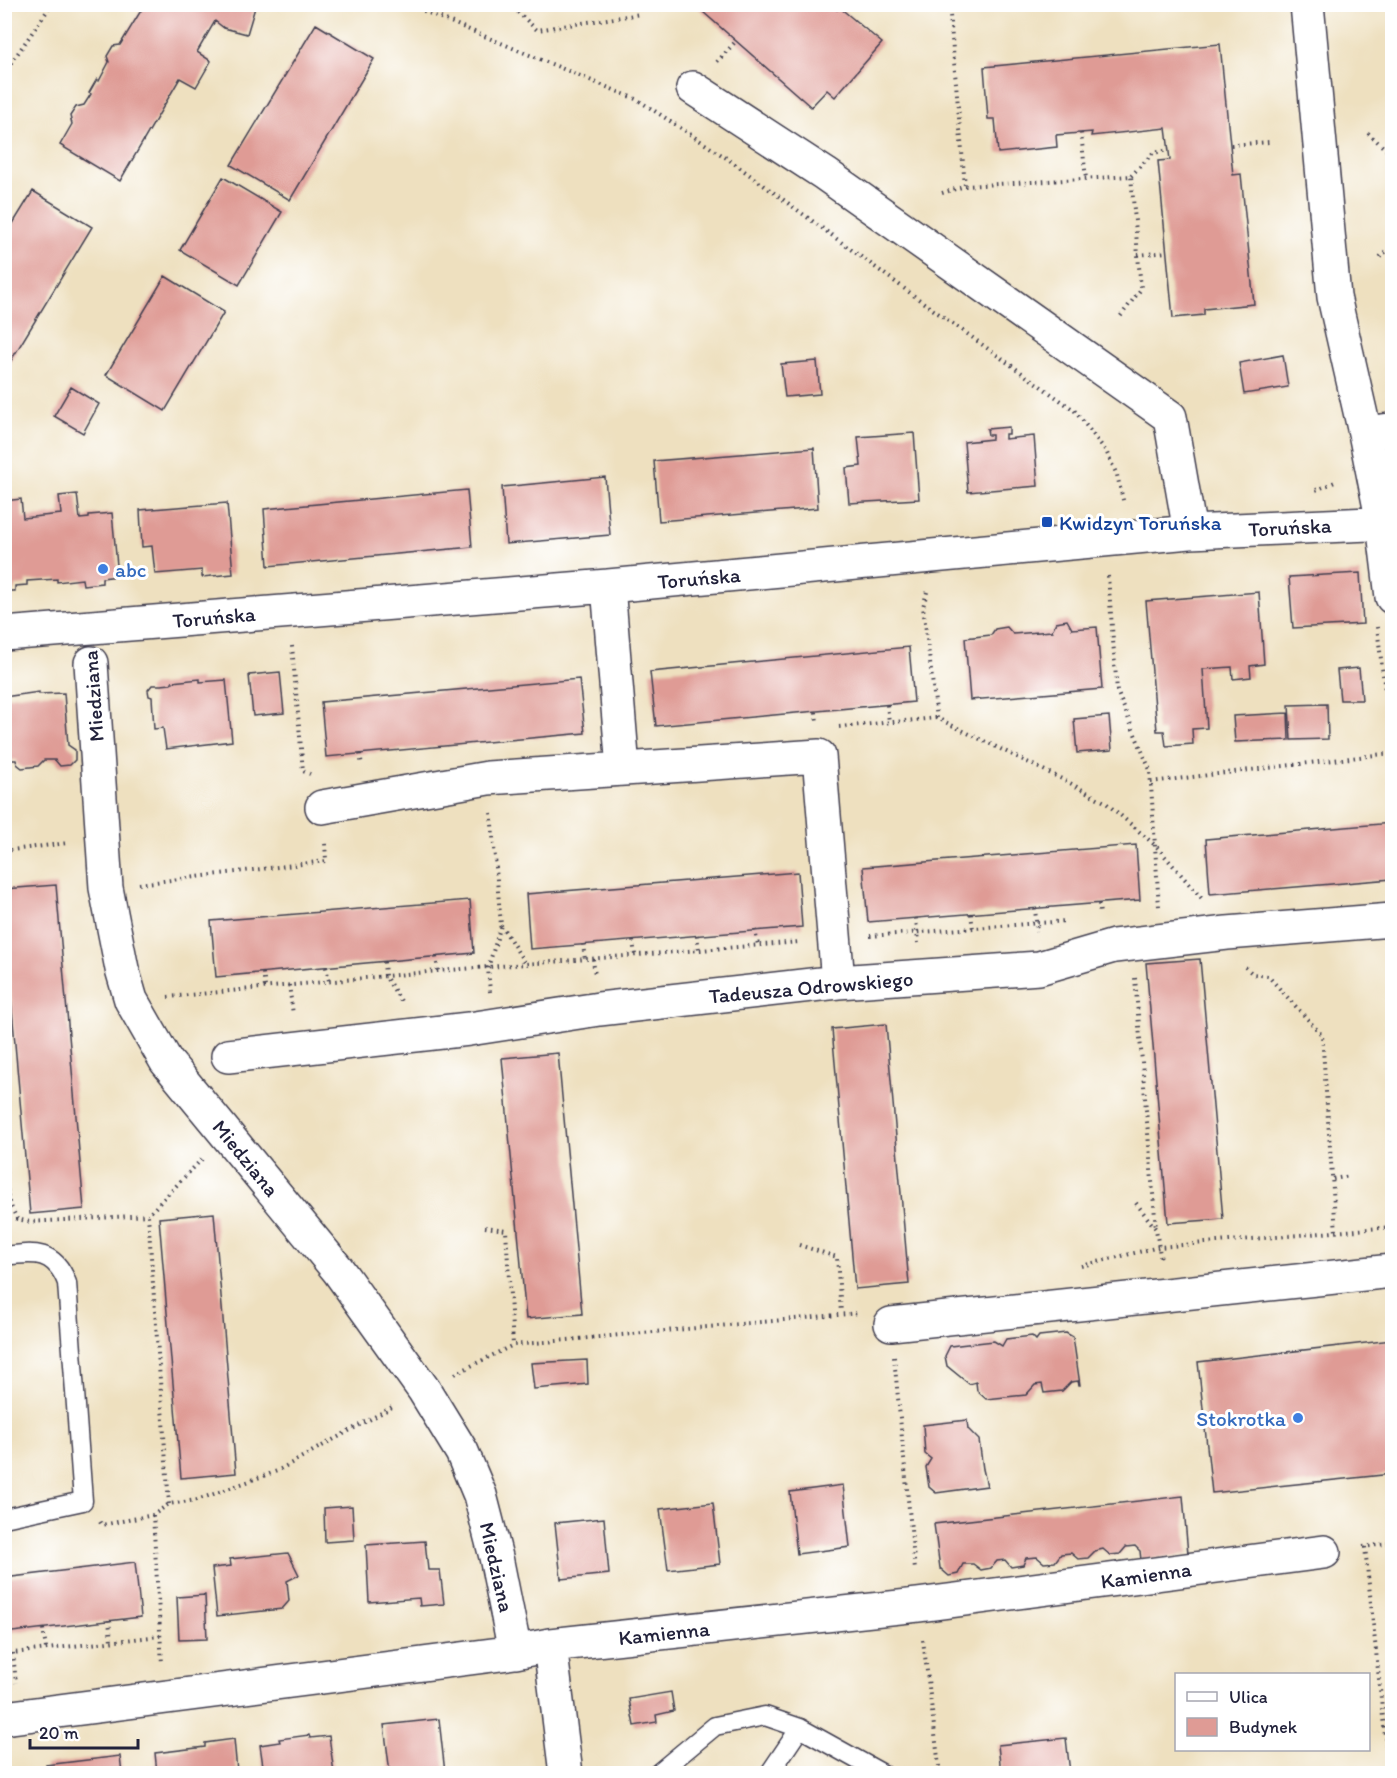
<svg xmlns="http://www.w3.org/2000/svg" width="1397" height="1778" font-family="Itim,sans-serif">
  <rect width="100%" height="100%" fill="#fff"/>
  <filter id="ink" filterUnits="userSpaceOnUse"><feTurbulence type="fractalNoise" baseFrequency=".0167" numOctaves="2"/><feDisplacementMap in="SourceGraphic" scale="12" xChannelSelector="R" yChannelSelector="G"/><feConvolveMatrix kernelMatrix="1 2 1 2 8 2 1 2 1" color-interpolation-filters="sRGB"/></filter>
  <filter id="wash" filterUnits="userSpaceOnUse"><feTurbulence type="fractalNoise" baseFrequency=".008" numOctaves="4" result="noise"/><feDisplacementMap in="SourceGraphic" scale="24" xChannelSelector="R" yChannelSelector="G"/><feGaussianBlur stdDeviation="1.35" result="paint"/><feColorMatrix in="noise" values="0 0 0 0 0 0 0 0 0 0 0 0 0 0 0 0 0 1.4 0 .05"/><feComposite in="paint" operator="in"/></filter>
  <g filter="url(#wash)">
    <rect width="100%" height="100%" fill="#eee0bf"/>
    <g id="blocks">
      <path fill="#df9b95" d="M145 4H256L247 34 224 28 215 21 197 52 211 61 196 87 180 78 120 181 60 145 72 124 70 116 76 107 84 105 91 94 89 93 97 79 99 81 109 62 107 56 113 46 120 45Z
        M694 4H830L837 10 839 7 882 43 835 97 827 90 811 107Z
        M316 24 374 59 290 200 231 165Z
        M1220 44 1233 175 1241 174 1254 304 1204 309V315L1173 318 1158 161 1170 160 1166 128 1091 136 1092 132 1056 135 1057 147 998 153 995 119H988L984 67Z
        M223 177 282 212 239 285 180 250Z
        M33 191 92 227 4 372V238Z
        M165 276 224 312 165 411 106 375Z
        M1283 355 1288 387 1244 394 1239 363Z
        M817 361 820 394 785 397 781 364Z
        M71 387 99 404 83 433 54 416Z
        M1009 427V434H1005V439L1034 436 1038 486 968 492 964 442 992 439V435H988L987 429Z
        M914 433 919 499 849 503 846 468 861 466 858 437Z
        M814 448 818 508 659 521 654 461Z
        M605 477 610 535 506 544 502 487Z
        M467 490 472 547 268 566 264 509Z
        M77 494 80 519 89 518V515L112 513 118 576 102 578V583L83 585 82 579 57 582V579L27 581V585L15 586V591H4V501L21 499 23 518 61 514 59 496Z
        M227 503 233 574 202 577V570L155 574 152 546 142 547 140 510Z
        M1360 573 1363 624 1293 628 1289 577Z
        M1259 592 1264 664 1250 666 1251 677 1233 679 1232 667 1203 669 1207 728 1192 729 1193 744 1166 746 1164 731H1157L1146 601Z
        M1067 620 1072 629 1097 627 1102 689 970 700 965 638 991 635 995 629 1007 627 1013 634 1052 631 1056 622Z
        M909 647 914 702 656 726 650 672Z
        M1359 668 1362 700H1340L1337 670Z
        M280 672 284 713 253 716 249 675Z
        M200 679V682L226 680 232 741 166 749 163 728 154 729 152 697 149 696 148 690 152 685H161L171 684 172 682Z
        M579 679 585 733 326 757 321 702Z
        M39 692V694L64 693 68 745 75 750V760L70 765 60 766 55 760H44L38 766 22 768 17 764 16 760H4V697Z
        M1327 704 1328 739 1291 740 1289 705Z
        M1288 713 1289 740 1235 742 1233 716Z
        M1109 716 1112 750 1077 753 1074 719Z
        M1392 823V879L1210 894 1206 839Z
        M1136 845 1140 900 868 922 863 867Z
        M798 872 802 927 530 949 526 894Z
        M56 885 84 1209 30 1214 4 919V889Z
        M470 900 474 953 216 977 211 921Z
        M1200 959 1223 1219 1168 1223 1146 963Z
        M886 1024 909 1284 855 1289 832 1029Z
        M558 1053 582 1314 526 1319 502 1058Z
        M214 1213 236 1473 181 1478 159 1218Z
        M1066 1333 1073 1337 1080 1385H1079L1078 1381 1071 1382 1062 1391 1044 1393 1042 1384 1035 1385 1026 1395 986 1399 977 1391 976 1382 969 1384 947 1366 945 1356 950 1346 994 1341 1002 1346 1006 1339 1032 1336 1036 1340 1039 1336Z
        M1392 1340V1474L1212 1493 1198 1362Z
        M587 1360 588 1384 534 1389 531 1363Z
        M967 1420 968 1429 979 1440 983 1469 987 1486 936 1493 929 1487 926 1467 931 1459 925 1454 923 1425Z
        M843 1485 850 1547 797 1554 790 1492Z
        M1183 1496 1188 1554 1141 1560 1140 1551 1135 1546 1126 1547 1120 1554 1110 1555 1103 1549 1095 1551 1088 1558 1078 1559 1071 1553 1061 1554 1055 1562 1044 1563 1037 1557 1026 1558 1023 1565 1011 1567 1005 1560 997 1561 991 1568 981 1570 973 1564H963L958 1574 949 1576 940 1568 934 1524Z
        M713 1503 720 1564 668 1570 660 1509Z
        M352 1506 354 1540 325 1542 324 1508Z
        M604 1518 609 1574 561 1579 555 1523Z
        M425 1541 428 1570H440L444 1604 420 1606 419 1598 369 1602 366 1545Z
        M288 1553 299 1575 287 1581 289 1601 282 1609 217 1616 212 1568 231 1566 230 1559Z
        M135 1562 141 1617 4 1633V1578Z
        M205 1595 207 1639 179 1640 177 1597Z
        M671 1692 674 1711 656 1715 657 1722 634 1726 629 1699Z
        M439 1719 445 1773H390L384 1725Z
        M309 1735 310 1738 329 1736 334 1773H264L260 1745 280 1742 279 1739Z
        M1066 1738 1070 1773H1001L998 1745Z
        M234 1739 237 1771 212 1773H157L155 1753 205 1747V1743Z
        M120 1756 122 1773H47L46 1765Z"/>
    </g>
  </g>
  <g filter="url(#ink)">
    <use href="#blocks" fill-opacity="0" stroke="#413e4f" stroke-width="1.5"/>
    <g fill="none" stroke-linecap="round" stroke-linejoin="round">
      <defs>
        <path id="lane" d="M4 1256C35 1252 55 1250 67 1283L83 1501 4 1518
          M657 1774 715 1726 765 1716 800 1728 883 1774
          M769 1774 800 1728"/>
        <path id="street" d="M1307 4 1334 297 1365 433 1383 523 1392 597
          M693 88 825 174 1170 417 1190 532
          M1365 433 1392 430
          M608 586 623 769
          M4 634 608 586 1190 532 1392 523
          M91 663 106 888 122 969 131 1000 166 1061 338 1270 424 1390 462 1452 480 1495 496 1557 515 1652
          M322 807 488 778 819 756 838 982
          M228 1056 469 1029 599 1009 838 982 1039 968 1114 946 1227 933 1392 920
          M891 1324 1392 1271
          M550 1645 566 1774
          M4 1718 515 1652 550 1645 918 1605 1324 1552"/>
      </defs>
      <use href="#lane" stroke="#413e4f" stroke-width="21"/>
      <use href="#street" stroke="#413e4f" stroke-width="36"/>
      <path stroke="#413e4f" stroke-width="4" stroke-dasharray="1.5 4.5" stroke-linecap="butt" d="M407 4 638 100 728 159 928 306 1074 410 1106 451 1117 475 1124 504
        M509 4 537 30 640 14
        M949 4 965 186
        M717 62 736 41
        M4 73 52 4
        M1081 133 1086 179
        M1368 133 1392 155
        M1231 145 1269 142
        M1131 176 1153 153 1169 150
        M942 193 965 186 1131 176 1141 289 1120 317
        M1138 255 1167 252
        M1380 257 1392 246
        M1316 490 1335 482
        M1108 576 1117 691 1150 770 1159 907
        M927 592 923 607 937 718 1068 782 1105 802 1156 846 1204 901
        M1377 627 1385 691 1392 697
        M292 646 303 771 310 774
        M887 705 889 722
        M816 712 817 723
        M839 727 937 718
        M360 754 362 765
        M1151 782 1392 753
        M4 851 68 843
        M139 884 326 861 325 841
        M1099 904 1100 915
        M1035 908 1037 932
        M971 914 973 929
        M916 918 918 943
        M501 925 526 965
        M755 930 758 945
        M697 935 699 950
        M870 936 1066 921
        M633 941 635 955
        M583 944 585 960
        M436 957 438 971
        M593 959 595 976
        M384 962 385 976 401 1001
        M326 967 329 981
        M1245 967 1253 974 1268 976 1322 1035 1336 1232
        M263 973 265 987
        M1135 978 1156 1229
        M289 985 293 1014
        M490 992 488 968 501 925 491 813
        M168 997 438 971 800 942
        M4 1142 8 1200 17 1219 30 1222 148 1215
        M1333 1179 1350 1176
        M1136 1203 1156 1229 1161 1261
        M485 1227 506 1230 513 1345
        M799 1245 837 1257 841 1313
        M1081 1266 1159 1247 1392 1227
        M894 1357 915 1570
        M455 1374 513 1345 859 1313
        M169 1504 148 1215 202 1159
        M153 1515 162 1664
        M100 1522 102 1525 153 1515 169 1504 197 1500 277 1471 392 1407
        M1363 1547 1392 1543
        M1365 1547 1389 1774
        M109 1620 111 1641
        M43 1629 46 1649
        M923 1640 940 1774
        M13 1653 16 1683
        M4 1654 160 1636"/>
      <use href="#lane" stroke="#fff" stroke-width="18"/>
      <use href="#street" stroke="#fff" stroke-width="33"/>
    </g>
  </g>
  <rect fill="#1a4fb4" stroke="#fff" stroke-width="2" x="1041" y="516" width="12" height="12" rx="3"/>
  <g fill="#3f7fe0" stroke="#fff" stroke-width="2">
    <circle cx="103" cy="569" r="6"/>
    <circle cx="1298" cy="1418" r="6"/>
  </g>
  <g text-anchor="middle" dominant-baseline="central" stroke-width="6" stroke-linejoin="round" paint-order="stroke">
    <g font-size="21" fill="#164399" stroke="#fff" text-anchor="start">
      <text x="1059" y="522">Kwidzyn Toruńska</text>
    </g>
    <g font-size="21" fill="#22223b" stroke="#fff">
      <text transform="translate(1290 527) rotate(-3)">Toruńska</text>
      <text transform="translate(699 578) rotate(-5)">Toruńska</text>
      <text transform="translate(214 617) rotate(-5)">Toruńska</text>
      <text transform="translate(93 696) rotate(-94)">Miedziana</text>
      <text transform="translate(811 987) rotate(-5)">Tadeusza Odrowskiego</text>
      <text transform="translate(246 1158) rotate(51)">Miedziana</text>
      <text transform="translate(497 1567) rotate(77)">Miedziana</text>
      <text transform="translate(1146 1575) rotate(-8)">Kamienna</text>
      <text transform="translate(664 1633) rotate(-6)">Kamienna</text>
    </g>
    <g font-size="21" fill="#366cbe" stroke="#fff" text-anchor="start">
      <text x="115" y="569">abc</text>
      <text x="1286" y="1418" text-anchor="end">Stokrotka</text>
    </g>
  </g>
  <rect width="1397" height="1778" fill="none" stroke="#fff" stroke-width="24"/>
  <rect x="1175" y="1673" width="195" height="78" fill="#ffffff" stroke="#a7a7b1" stroke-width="1.5"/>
  <rect x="1187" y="1692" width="30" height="9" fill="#ffffff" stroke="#a7a7b1" stroke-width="1.5"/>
  <text x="1229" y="1703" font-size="18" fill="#22223b">Ulica</text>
  <rect x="1187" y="1718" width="30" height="18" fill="#df9b95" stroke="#a7a7b1" stroke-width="1.5"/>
  <text x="1229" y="1733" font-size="18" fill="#22223b">Budynek</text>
  <path d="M30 1739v9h108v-9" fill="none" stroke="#22223b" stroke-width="3"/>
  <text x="39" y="1739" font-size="18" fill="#22223b" stroke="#ffffff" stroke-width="4.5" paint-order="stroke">20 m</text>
</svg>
